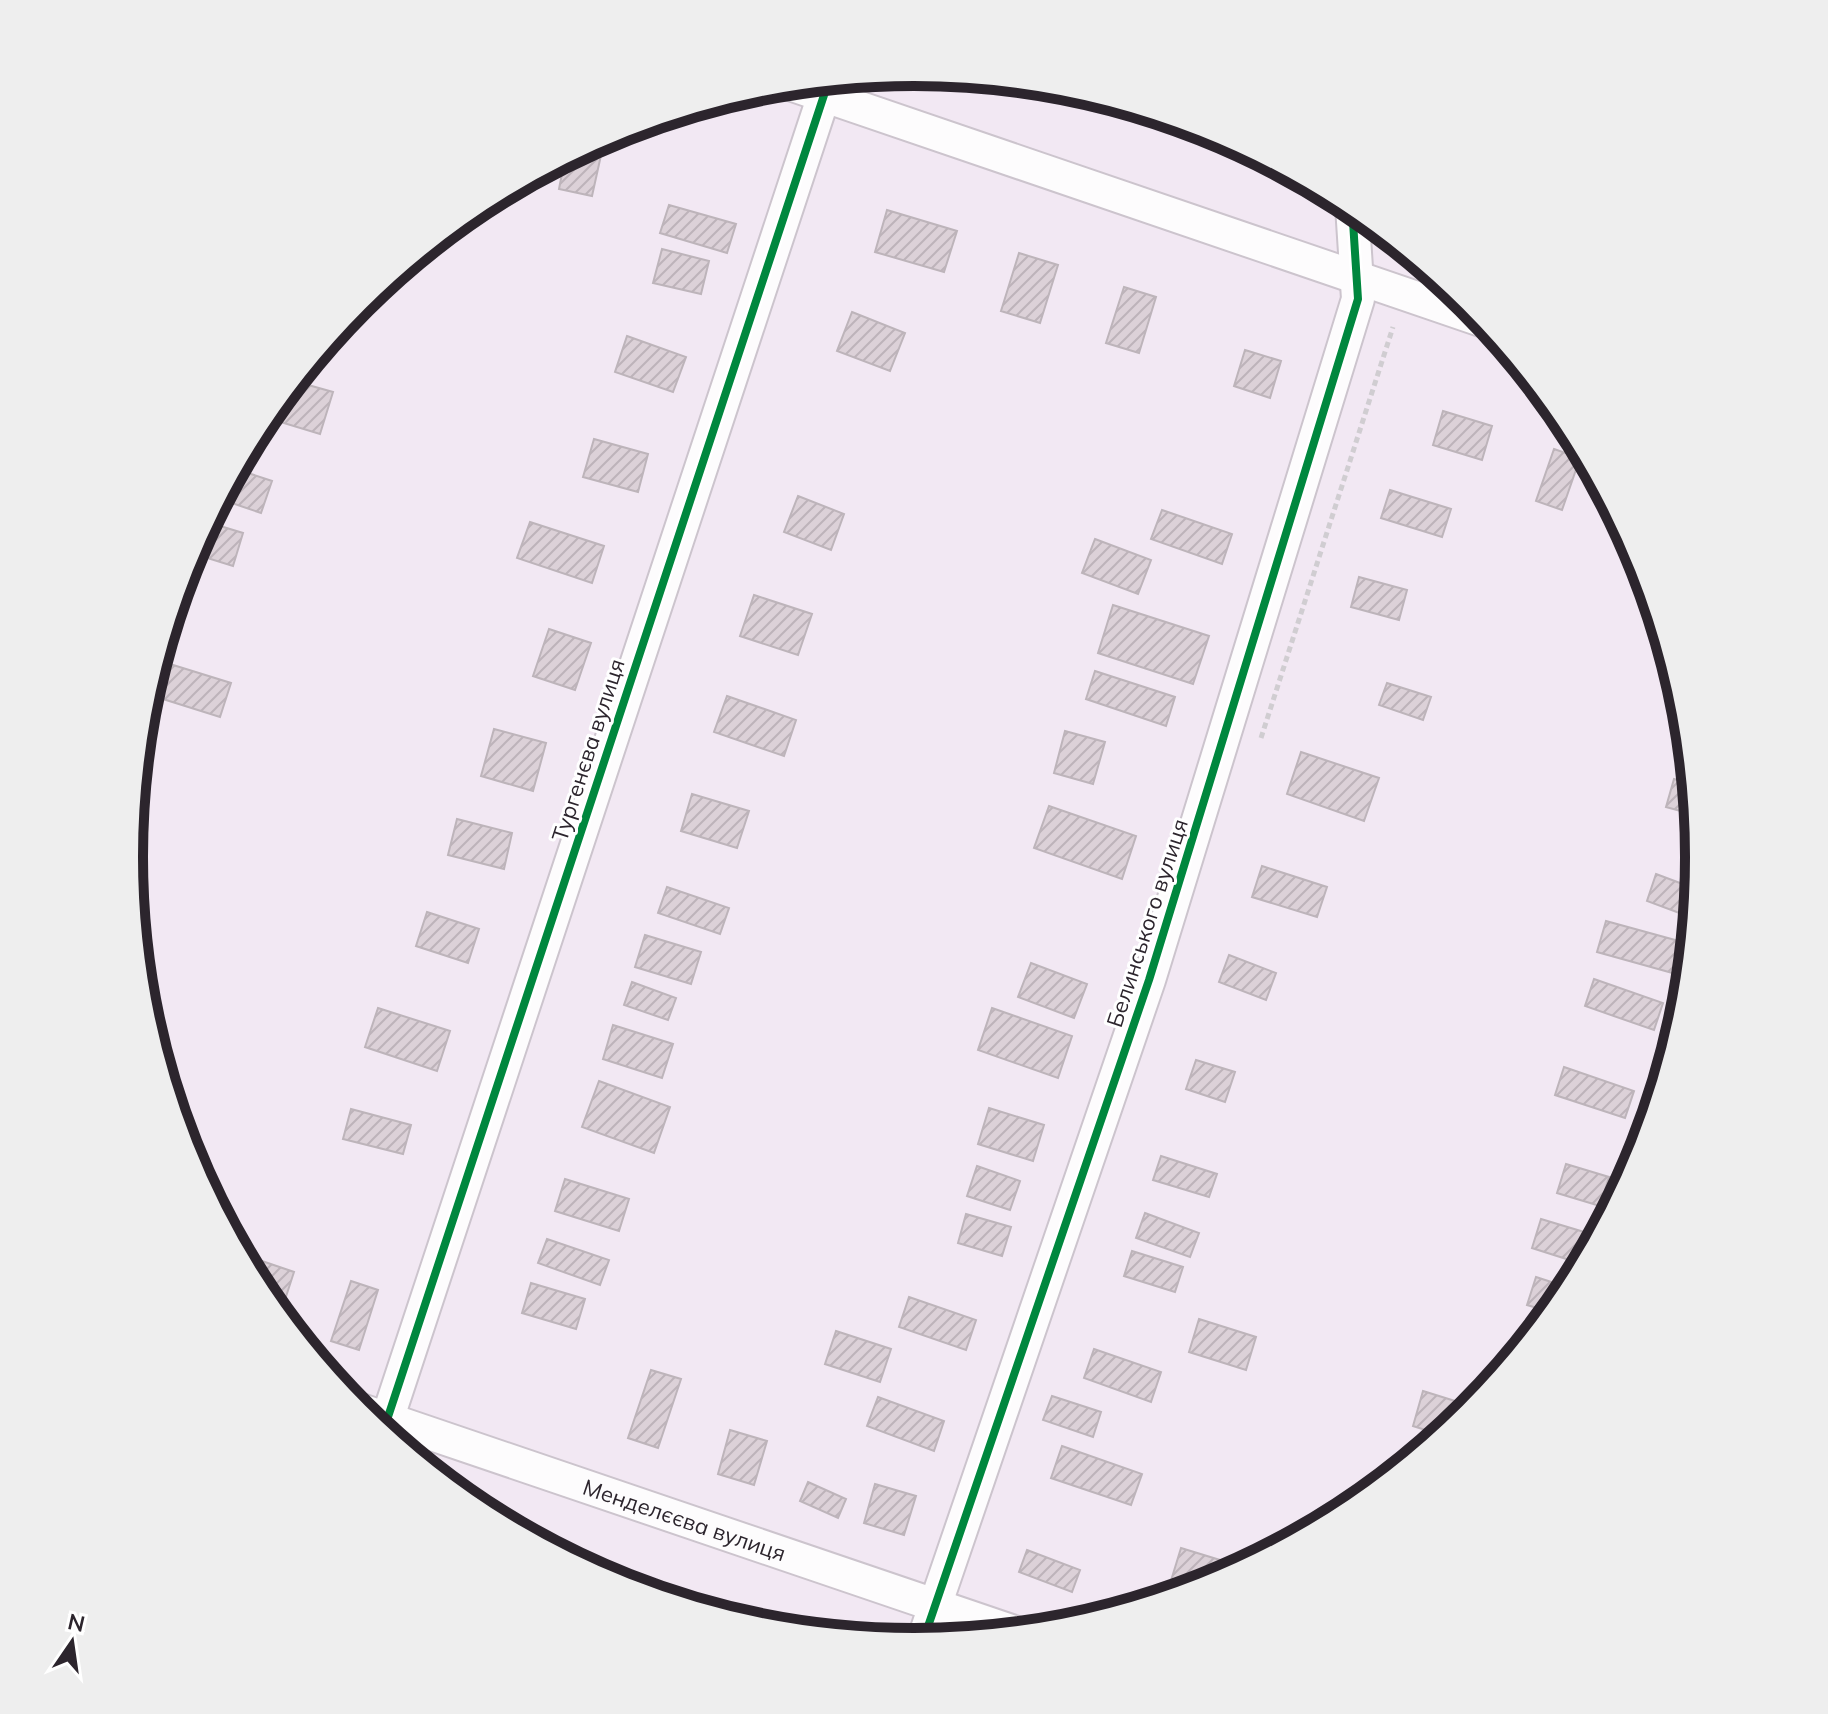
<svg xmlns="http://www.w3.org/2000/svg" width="1828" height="1714" font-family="Mulish,sans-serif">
  <defs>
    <pattern id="building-hatch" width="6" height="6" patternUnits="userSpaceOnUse" patternTransform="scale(2)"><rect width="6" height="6" fill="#dcd1d8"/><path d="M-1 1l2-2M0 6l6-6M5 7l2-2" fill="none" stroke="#bdb3ba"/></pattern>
  </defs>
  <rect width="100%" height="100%" fill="#f2e8f3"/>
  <path fill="url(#building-hatch)" stroke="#bdb4ba" stroke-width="2" d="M605 137 592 196 559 189 565 158Z
    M669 205 736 224 727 253 660 233Z
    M887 210 957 231 944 272 875 252Z
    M662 249 709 261 701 294 653 283Z
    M1019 253 1058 265 1040 323 1001 311Z
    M1124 287 1156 297 1139 353 1106 343Z
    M852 312 905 333 890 371 837 351Z
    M627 336 686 357 673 392 615 372Z
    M1245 350 1281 361 1270 398 1234 386Z
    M294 381 333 392 320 434 264 417Z
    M1443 411 1492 426 1482 460 1433 445Z
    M594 439 648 454 638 492 583 477Z
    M1554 449 1580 458 1562 510 1536 501Z
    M236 469 272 481 261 513 220 499Z
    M1390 490 1451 509 1442 537 1381 518Z
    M798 496 844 514 831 550 784 532Z
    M1162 510 1232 534 1222 564 1151 539Z
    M207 522 243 533 233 566 191 553Z
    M530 522 604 546 592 583 517 558Z
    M1095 539 1151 560 1138 594 1082 573Z
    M1359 577 1407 590 1399 620 1351 607Z
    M754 595 812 614 798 655 740 636Z
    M1113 605 1209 636 1193 684 1098 653Z
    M549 629 591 643 575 690 533 676Z
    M157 660 231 683 220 717 147 694Z
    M1095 671 1175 697 1166 726 1086 699Z
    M1387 683 1431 697 1423 720 1379 705Z
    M727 696 796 720 784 756 714 732Z
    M494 729 546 743 533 791 481 776Z
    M1065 731 1105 742 1093 784 1054 773Z
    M1301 752 1379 778 1364 821 1287 794Z
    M1674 779 1692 784 1695 815 1666 807Z
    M692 794 749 811 737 848 681 831Z
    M1049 806 1136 836 1122 879 1034 848Z
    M457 819 512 833 504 869 448 855Z
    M1262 866 1327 887 1317 917 1252 897Z
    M130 870 145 875 136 905 134 904Z
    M1656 874 1696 889 1693 918 1647 901Z
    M667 887 729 908 720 934 658 913Z
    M427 912 479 929 468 963 416 946Z
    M1606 921 1686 943 1676 974 1597 952Z
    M645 935 701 952 691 984 635 967Z
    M1229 955 1276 973 1266 1000 1219 982Z
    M1031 963 1087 984 1074 1018 1018 997Z
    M1594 979 1663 1003 1654 1030 1585 1006Z
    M632 982 676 998 668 1020 624 1005Z
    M378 1008 450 1031 437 1071 365 1047Z
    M992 1008 1072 1036 1058 1078 978 1050Z
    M613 1025 673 1044 662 1078 603 1059Z
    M1196 1060 1235 1072 1225 1102 1186 1089Z
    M1564 1067 1634 1091 1625 1118 1555 1095Z
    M599 1081 670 1107 654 1153 582 1127Z
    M989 1108 1044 1125 1033 1161 978 1144Z
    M351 1109 411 1125 403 1154 343 1139Z
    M1161 1156 1217 1174 1209 1197 1153 1180Z
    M1566 1164 1609 1177 1600 1206 1557 1193Z
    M977 1166 1020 1181 1010 1210 967 1196Z
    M565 1179 629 1199 619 1231 555 1211Z
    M1145 1213 1199 1233 1190 1257 1136 1238Z
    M966 1214 1011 1227 1002 1256 958 1243Z
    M1541 1219 1594 1235 1582 1264 1532 1248Z
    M547 1239 609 1260 600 1285 538 1263Z
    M1132 1251 1183 1267 1175 1292 1124 1276Z
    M259 1260 294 1272 280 1315 261 1293 253 1278Z
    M1536 1277 1570 1288 1551 1312 1527 1305Z
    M351 1281 378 1290 359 1350 331 1341Z
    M531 1283 585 1299 576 1329 522 1313Z
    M909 1297 976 1320 966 1350 899 1327Z
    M1199 1319 1256 1337 1246 1370 1189 1352Z
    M836 1331 891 1349 880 1382 825 1364Z
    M1094 1349 1161 1372 1151 1402 1084 1378Z
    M651 1370 681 1379 658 1448 628 1438Z
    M1423 1391 1471 1406 1470 1411 1441 1435 1413 1426Z
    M1052 1396 1101 1412 1093 1437 1043 1420Z
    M878 1397 944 1421 934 1451 867 1426Z
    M730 1430 767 1441 754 1485 718 1474Z
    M1062 1446 1142 1474 1131 1505 1051 1478Z
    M808 1482 846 1499 838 1518 800 1501Z
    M875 1484 916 1496 904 1535 864 1523Z
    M1181 1548 1233 1564 1230 1574 1214 1582 1166 1597Z
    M1027 1550 1080 1570 1072 1592 1019 1572Z"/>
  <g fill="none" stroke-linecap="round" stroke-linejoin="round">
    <defs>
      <g id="minor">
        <path d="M790 84 1484 321"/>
        <path id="s1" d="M355 1408 1014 1632"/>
        <path d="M383 1432 829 80"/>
        <path d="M923 1641 1149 980 1358 299 1352 206"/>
      </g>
    </defs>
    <use href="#minor" stroke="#ccc4cd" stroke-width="36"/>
    <path stroke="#d0cdd1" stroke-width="5" stroke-dasharray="6 4" stroke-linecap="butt" d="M1261 738 1393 327"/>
    <use href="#minor" stroke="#fdfcfd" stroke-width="32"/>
    <defs>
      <path id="cycleway" d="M383 1432 829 80
        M923 1641 1149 980 1358 299 1352 206"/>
    </defs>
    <use href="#cycleway" stroke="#fff" stroke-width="13"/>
    <use href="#cycleway" stroke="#00873e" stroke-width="8"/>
  </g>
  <g text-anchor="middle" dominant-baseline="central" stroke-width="6" stroke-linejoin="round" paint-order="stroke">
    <g font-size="22" fill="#2c252d" stroke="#fff">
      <text transform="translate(588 750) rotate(-72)">Тургенєва вулиця</text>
      <text transform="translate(1147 923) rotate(-72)">Белинського вулиця</text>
      <text stroke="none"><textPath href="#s1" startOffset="348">Менделєєва вулиця</textPath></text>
    </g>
  </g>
  <path d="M0 0H1828V1714H0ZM143 857a771 771 0 1 1 1542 0a771 771 0 1 1-1542 0Z" fill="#eee" fill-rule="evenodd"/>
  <path fill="none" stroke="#2c252d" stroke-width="10" d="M143 857a771 771 0 1 1 1542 0a771 771 0 1 1-1542 0Z"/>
  <g transform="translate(72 1642) rotate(13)" stroke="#ffffff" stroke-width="6" paint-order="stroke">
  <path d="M0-6L14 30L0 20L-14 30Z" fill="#2c252d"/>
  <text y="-12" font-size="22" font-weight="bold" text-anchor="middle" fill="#2c252d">N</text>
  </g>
</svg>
